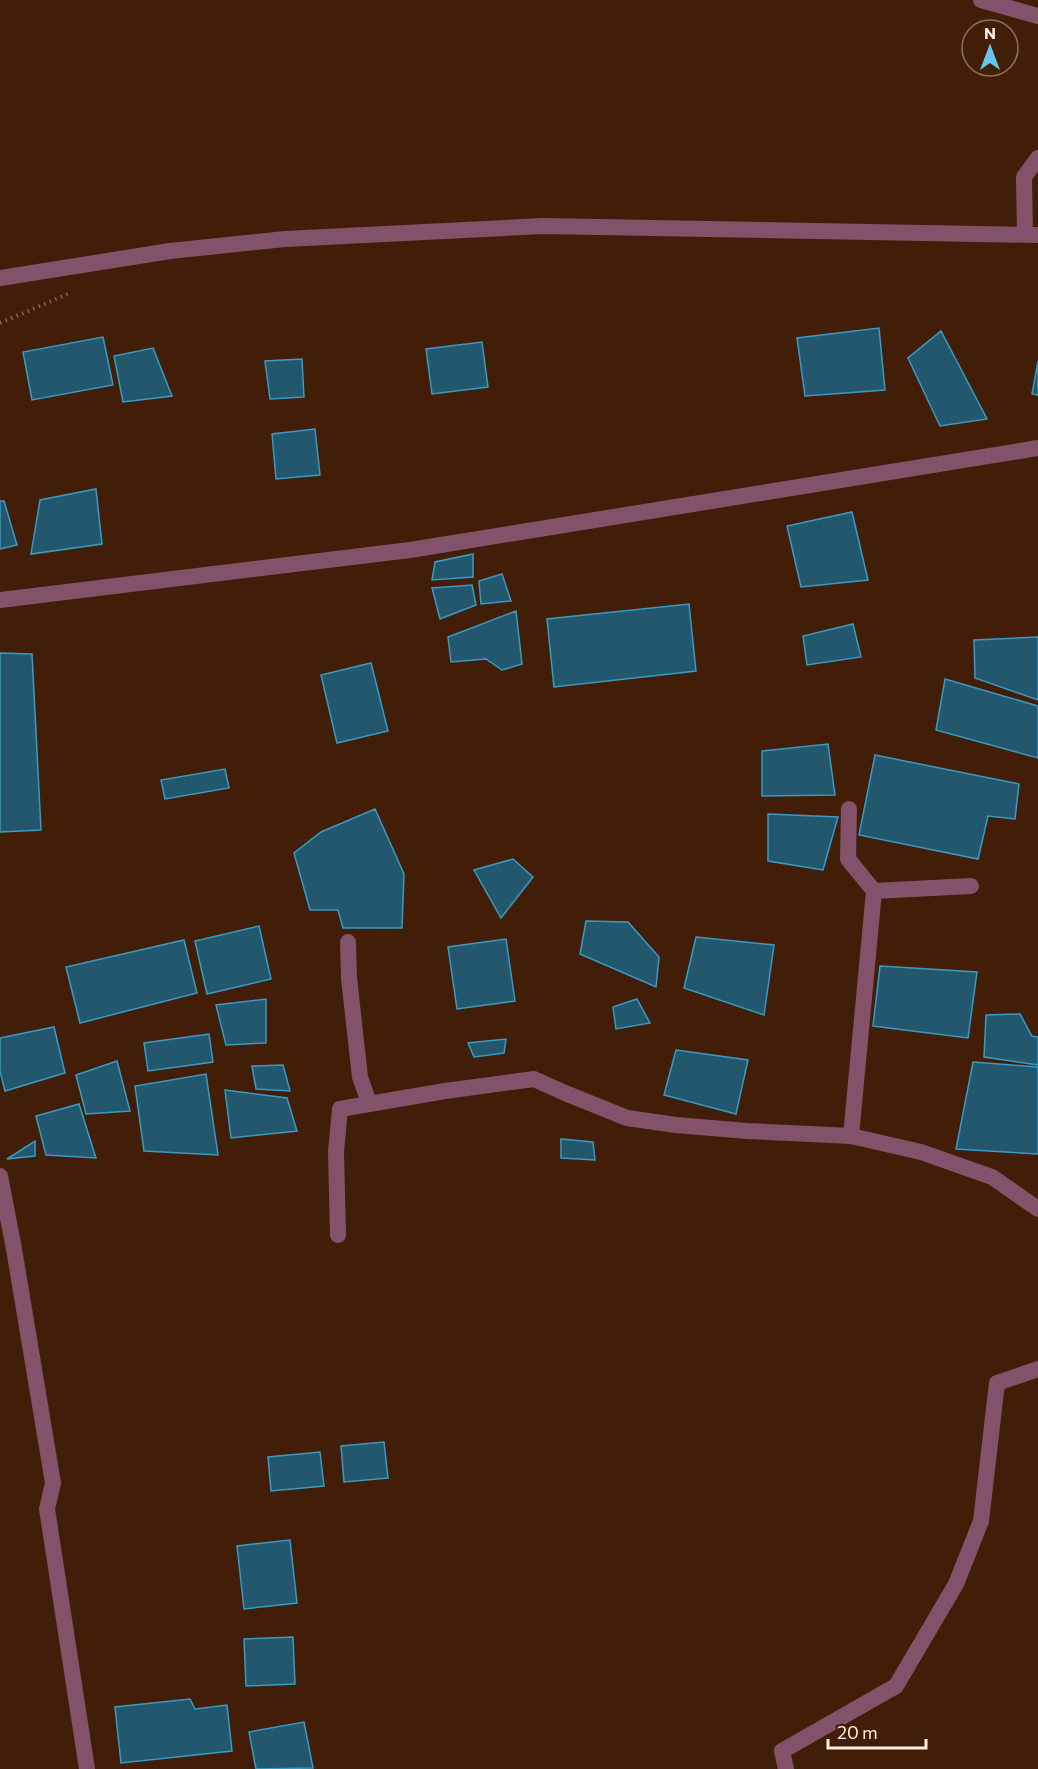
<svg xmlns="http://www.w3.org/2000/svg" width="1038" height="1769" font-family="Commissioner,sans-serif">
  <rect width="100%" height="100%" fill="#421e08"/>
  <path fill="#23576d" stroke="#399bc3" stroke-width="1.5" d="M879 328 885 390 805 396 797 338Z
    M941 331 987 419 940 426 908 358Z
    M103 337 113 385 32 400 23 352Z
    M482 342 488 387 432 394 426 349Z
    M153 348 172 396 123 402 114 356Z
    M302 359 304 397 270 399 265 361Z
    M1038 361V395L1032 394Z
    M315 429 320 475 276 479 272 434Z
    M96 489 102 544 31 554 40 500Z
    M0 501H4L17 545 0 549Z
    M852 512 868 580 801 587 787 526Z
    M473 554V577L432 580 435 562Z
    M502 574 511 601 481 604 479 581Z
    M472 585 476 605 440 619 432 588Z
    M689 604 696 671 554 687 547 619Z
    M516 611 522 664 502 670 486 659 451 662 448 637Z
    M853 624 861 657 807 665 803 636Z
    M1038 637V700L975 678 974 640Z
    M0 653 32 654 41 830 0 832Z
    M371 663 388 731 337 743 321 675Z
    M945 679 1038 706V758L936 730Z
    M828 744 835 795 762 796V751Z
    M875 755 1019 784 1015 819 988 816 978 859 859 835Z
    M225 769 229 788 165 799 161 780Z
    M375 809 404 874 402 928H343L338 910H310L294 853 321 832Z
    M768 814 838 817 823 870 768 861Z
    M513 859 533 877 501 918 474 870Z
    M586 921 628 922 659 957 656 987 580 954Z
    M259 926 271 979 207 994 195 941Z
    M696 937 774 945 764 1015 684 988Z
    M506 939 515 1001 457 1009 448 947Z
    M184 940 197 993 80 1023 66 967Z
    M880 966 977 972 968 1038 873 1026Z
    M266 999V1043L226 1045 216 1005Z
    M637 999 650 1023 616 1029 613 1007Z
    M1020 1014 1032 1036 1038 1037V1065L984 1057 986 1015Z
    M54 1027 65 1073 5 1091 0 1071V1038Z
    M209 1034 213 1062 148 1071 144 1043Z
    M506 1039 504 1053 474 1057 468 1043Z
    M676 1050 748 1060 736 1114 664 1095Z
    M117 1061 130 1111 86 1114 76 1075Z
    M973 1062 1038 1067V1154L956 1149Z
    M283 1065 290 1091 256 1089 252 1066Z
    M206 1074 218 1155 144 1151 135 1086Z
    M225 1090 287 1098 297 1131 231 1138Z
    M79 1104 96 1158 46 1155 36 1116Z
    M561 1139 593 1142 595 1160 561 1158Z
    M35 1141V1156L7 1159Z
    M384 1442 388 1478 344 1482 341 1446Z
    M320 1452 324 1486 271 1491 268 1457Z
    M290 1540 297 1603 244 1609 237 1546Z
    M293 1637 295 1684 246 1686 244 1639Z
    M190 1699 195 1709 227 1705 232 1751 121 1763 115 1707Z
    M304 1722 313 1768 256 1769 249 1732Z"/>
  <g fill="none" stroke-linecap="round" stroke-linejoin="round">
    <path stroke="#826453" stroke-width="4" stroke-dasharray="1.5 4.5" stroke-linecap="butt" d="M0 323 68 294"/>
    <path stroke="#83526a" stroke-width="16" d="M981 0 1038 16
      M1025 235 1024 177 1038 158
      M0 278 170 251 285 239 543 226 1038 235
      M0 600 410 550 1038 448
      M849 809 848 859 874 891
      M348 942 349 978 360 1077 369 1103
      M851 1136 874 891 971 886
      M0 1176 14 1249 53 1483 47 1509 87 1769
      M338 1235 336 1152 340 1109 445 1091 534 1079 565 1093 627 1118 676 1125 747 1131 851 1136 921 1152 992 1177 1038 1209
      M786 1769 782 1751 896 1686 956 1584 981 1521 997 1383 1038 1369"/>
  </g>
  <g transform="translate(990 48)"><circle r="28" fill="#421e08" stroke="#8e7161" stroke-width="1.5"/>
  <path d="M0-4.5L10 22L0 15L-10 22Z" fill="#66c4ef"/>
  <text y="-9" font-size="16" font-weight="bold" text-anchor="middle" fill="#ffeee6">N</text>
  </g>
  <path d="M828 1739v9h98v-9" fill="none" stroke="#ffeee6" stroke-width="3"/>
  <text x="837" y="1739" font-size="18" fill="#ffeee6" stroke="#421e08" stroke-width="4.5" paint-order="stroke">20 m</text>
</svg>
